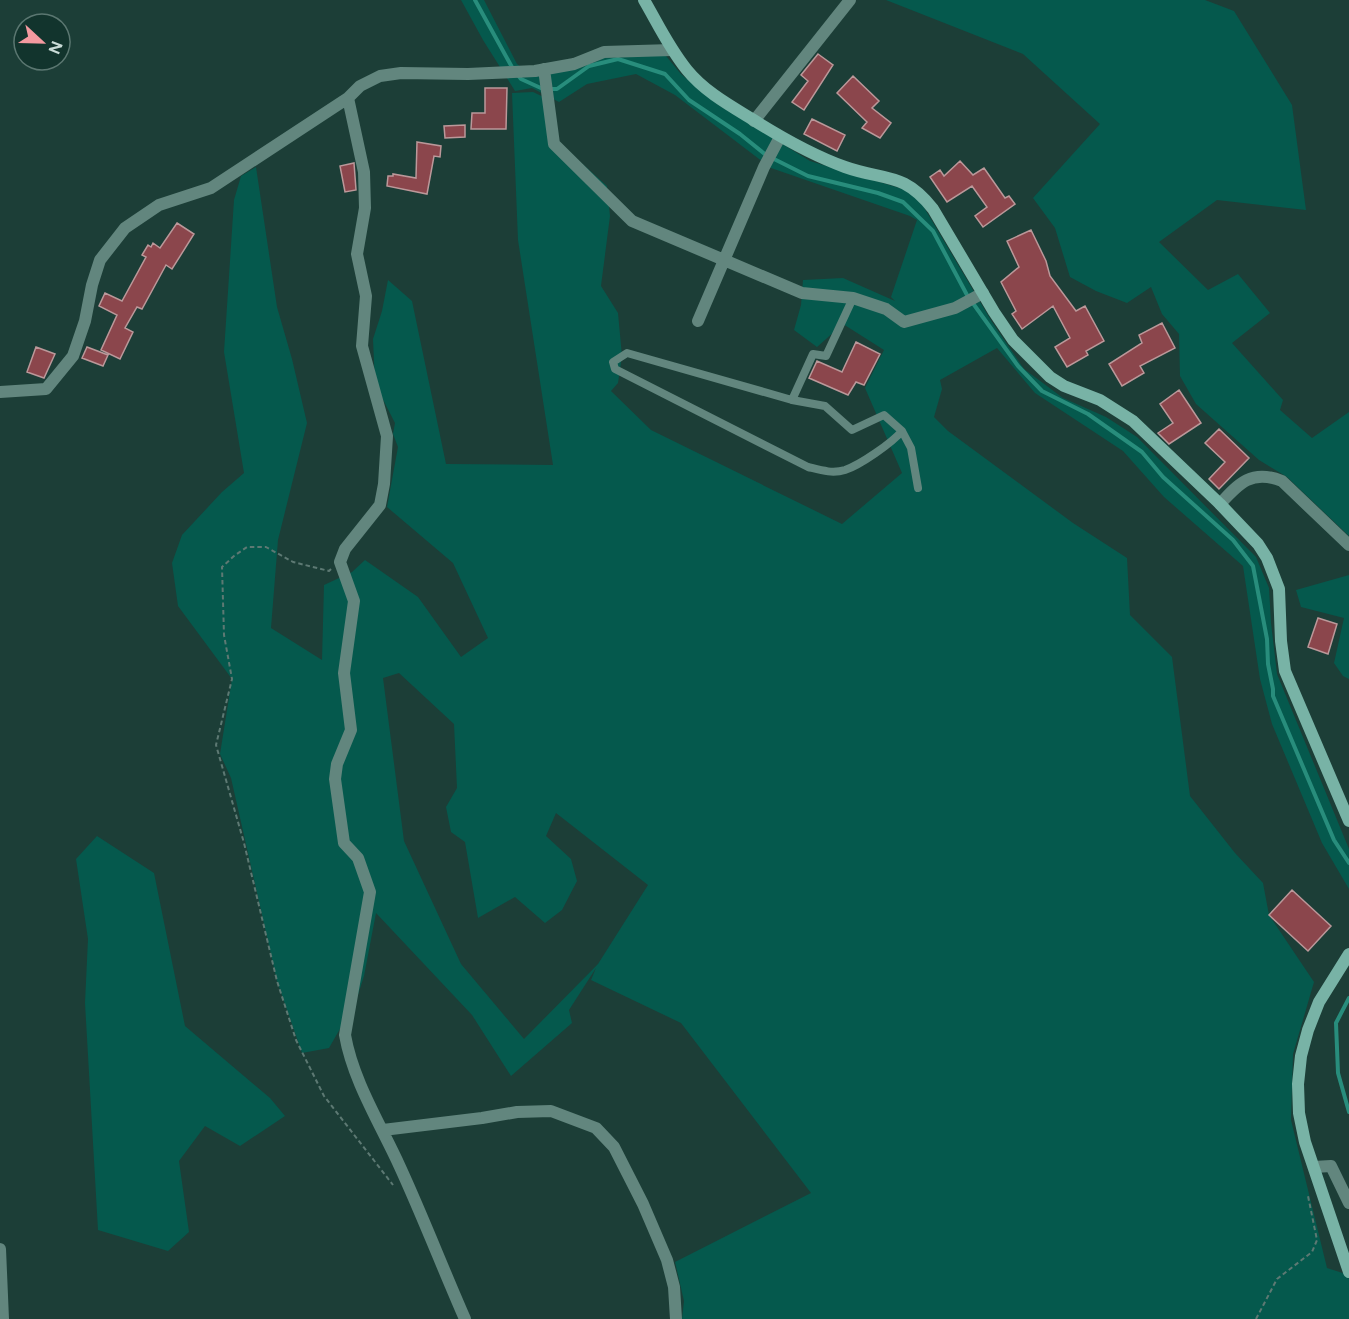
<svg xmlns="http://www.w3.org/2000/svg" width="1349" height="1319" font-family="Figtree,sans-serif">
  <rect width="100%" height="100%" fill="#1c3e37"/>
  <path fill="#05594d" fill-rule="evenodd" d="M461 0H484L517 64 532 75 607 55 666 56 681 74 717 104 810 161 906 190 919 199 992 322 1024 369 1063 398 1106 417 1137 437 1256 557 1269 588 1271 623 1277 674 1349 849V889L1322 843 1272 724 1260 679 1243 566 1164 497 1123 451 1035 393 997 348 940 380 942 389 934 417 948 431 1073 523 1127 558 1130 615 1172 657 1190 796 1235 853 1263 883 1269 915 1314 982 1293 1054 1291 1120 1327 1268 1349 1275V1319H682L684 1301 675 1262 811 1193 681 1023 591 980 596 968 569 1010 572 1023 511 1076 472 1015 376 913 364 976 356 1001 329 1048 302 1053 277 981 231 778 220 754 232 679 178 606 172 563 182 535 222 492 244 473 224 352 234 200 241 176 256 167 277 307 292 359 307 423 278 540 271 628 322 660 324 585 352 572 365 560 418 597 461 657 488 638 453 563 387 507 398 447 393 434 395 423 375 384 373 339 382 311 388 280 412 301 446 464 553 465 518 240 512 93 533 92 552 101 557 141 607 186 610 216 601 286 618 313 622 356 618 383 611 391 651 430 842 524 902 473 865 388 884 350 843 324 817 347 794 330 801 305 803 280 843 278 895 301 891 297 917 220 910 216 771 168 675 95 636 74 587 84 559 102 532 88 515 91 483 40ZM399 673 454 724 457 788 446 807 451 832 465 842 478 918 515 897 545 923 562 910 577 881 571 859 546 836 556 813 648 885 598 964 524 1039 461 964 404 841 383 678Z
    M886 0H1205L1234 11 1292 105 1306 210 1217 200 1159 242 1208 290 1238 274 1270 313 1232 343 1283 400 1280 410 1312 438 1349 412V536L1287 477 1259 460 1196 404 1180 376 1179 334 1162 314 1151 287 1127 303 1096 291 1070 277 1055 228 1033 198 1100 124 1023 54Z
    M1349 575V679L1343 676 1334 663 1344 618 1301 607 1296 590Z
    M97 836 154 873 185 1026 270 1098 285 1116 240 1146 205 1126 179 1161 189 1232 168 1251 98 1230 85 1003 88 939 76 859Z"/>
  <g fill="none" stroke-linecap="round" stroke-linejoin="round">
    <path stroke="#288d7c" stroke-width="4" d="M475 0 513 69
      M517 74 521 79 543 89H557L589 66 618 59 665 74 689 100 740 134 766 155 808 176 878 193 903 202 933 231 967 295 1018 366 1042 391 1088 414 1142 452 1163 477 1233 540 1253 566 1267 639 1268 664 1273 689V696L1334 840 1349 863
      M1349 998 1336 1023 1338 1073 1349 1112"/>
  </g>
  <path fill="#8b464c" stroke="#bb989a" stroke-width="1.5" d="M818 54 833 65 804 110 792 102 808 81 801 75Z
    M853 76 879 101 872 108 891 123 880 138 862 128 867 122 837 93Z
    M485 88H507L506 129H471L472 113H485Z
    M812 119 845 135 837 151 804 134Z
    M465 125V137L445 138 444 126Z
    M417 142 441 146 440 157 434 156 427 194 387 186 388 176H393V174L416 178Z
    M960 161 973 175 984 168 1005 198 1009 196 1015 204 983 227 975 216 987 207 972 186 947 202 930 177 940 170 944 176Z
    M354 163 356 190 345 192 340 166Z
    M177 223 194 234 172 269 166 265 142 309 137 307 125 328 133 332 120 359 101 350 117 315 99 306 105 293 122 301 146 257 142 255 148 245 151 247 153 243 160 248Z
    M1031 230 1046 261 1050 276 1076 311 1085 306 1104 341 1086 351 1088 355 1067 367 1055 347 1070 338 1053 306 1022 329 1012 314 1016 311 1001 282 1019 267 1007 241Z
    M1162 323 1175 348 1140 366 1144 373 1122 386 1109 364 1142 343 1139 335Z
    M856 342 880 354 864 385 856 382 848 395 809 378 817 361 842 372Z
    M36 347 55 354 44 378 27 372Z
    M87 347 108 355 103 366 82 358Z
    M1179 390 1201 423 1169 444 1158 433 1173 423 1160 404Z
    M1219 429 1249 458 1219 489 1209 479 1225 462 1205 443Z
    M1318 618 1337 624 1328 654 1308 647Z
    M1292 890 1331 926 1308 951 1269 915Z"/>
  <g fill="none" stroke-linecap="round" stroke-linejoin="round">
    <path stroke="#5d7973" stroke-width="2" stroke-dasharray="4.5 3" stroke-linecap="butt" d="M331 569 329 571 293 562 266 547H247L234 556 222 567 224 635 232 679 216 745 244 843 277 981 296 1040 324 1096 393 1185
      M1256 1319 1277 1279 1312 1252 1317 1240 1308 1196 1310 1195"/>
    <path stroke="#62867e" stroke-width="8" d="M853 298 826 356 813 354 792 400 825 406 852 430 884 415 902 431 911 448 918 488
      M792 400 627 353 613 362 615 369 808 467C820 470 832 474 845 470 860 465 892 443 902 431"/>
    <path stroke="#62867e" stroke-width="12" d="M544 69 554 144 632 221 802 293 853 298 886 309 904 322 955 308 983 293
      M348 98 364 172 365 208 357 254 366 296 362 346 387 436 384 484 380 505 345 549 340 562 354 601 344 673 351 730 337 764 335 779 344 843 358 858 370 892 345 1035C353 1081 381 1125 400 1167 423 1217 443 1269 465 1319
      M754 121 850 0
      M698 321 764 167 780 137
      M0 392 46 389 73 356 85 321 92 285 100 260 125 228 159 205 211 188 348 98 360 86 380 76 401 73 468 74 535 71 574 64 604 52 672 50
      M1220 504C1239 483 1252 469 1282 481L1349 545
      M383 1130 482 1118 517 1112 551 1111 596 1128 614 1147 643 1204 667 1260 674 1287 676 1319
      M1314 1167 1331 1166 1349 1203
      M0 1249 3 1319"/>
    <path stroke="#78b3a6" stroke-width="12" d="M644 0C658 24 669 48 687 70 704 91 729 105 752 119 782 138 812 155 845 167 884 181 903 171 933 209L994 312 1013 340 1050 377 1064 386 1100 400 1133 421 1220 504 1258 544 1267 558 1279 589 1281 641 1285 671 1349 821
      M1349 954 1319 1002 1308 1030 1301 1056 1298 1084 1299 1113 1305 1142 1349 1272"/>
  </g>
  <g transform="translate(42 42) rotate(112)"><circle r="28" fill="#12342d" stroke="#5b7771" stroke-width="1.5"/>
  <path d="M0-4.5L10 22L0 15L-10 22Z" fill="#f49aa0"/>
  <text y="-9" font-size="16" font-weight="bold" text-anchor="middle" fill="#c9dbd7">N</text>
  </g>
</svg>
